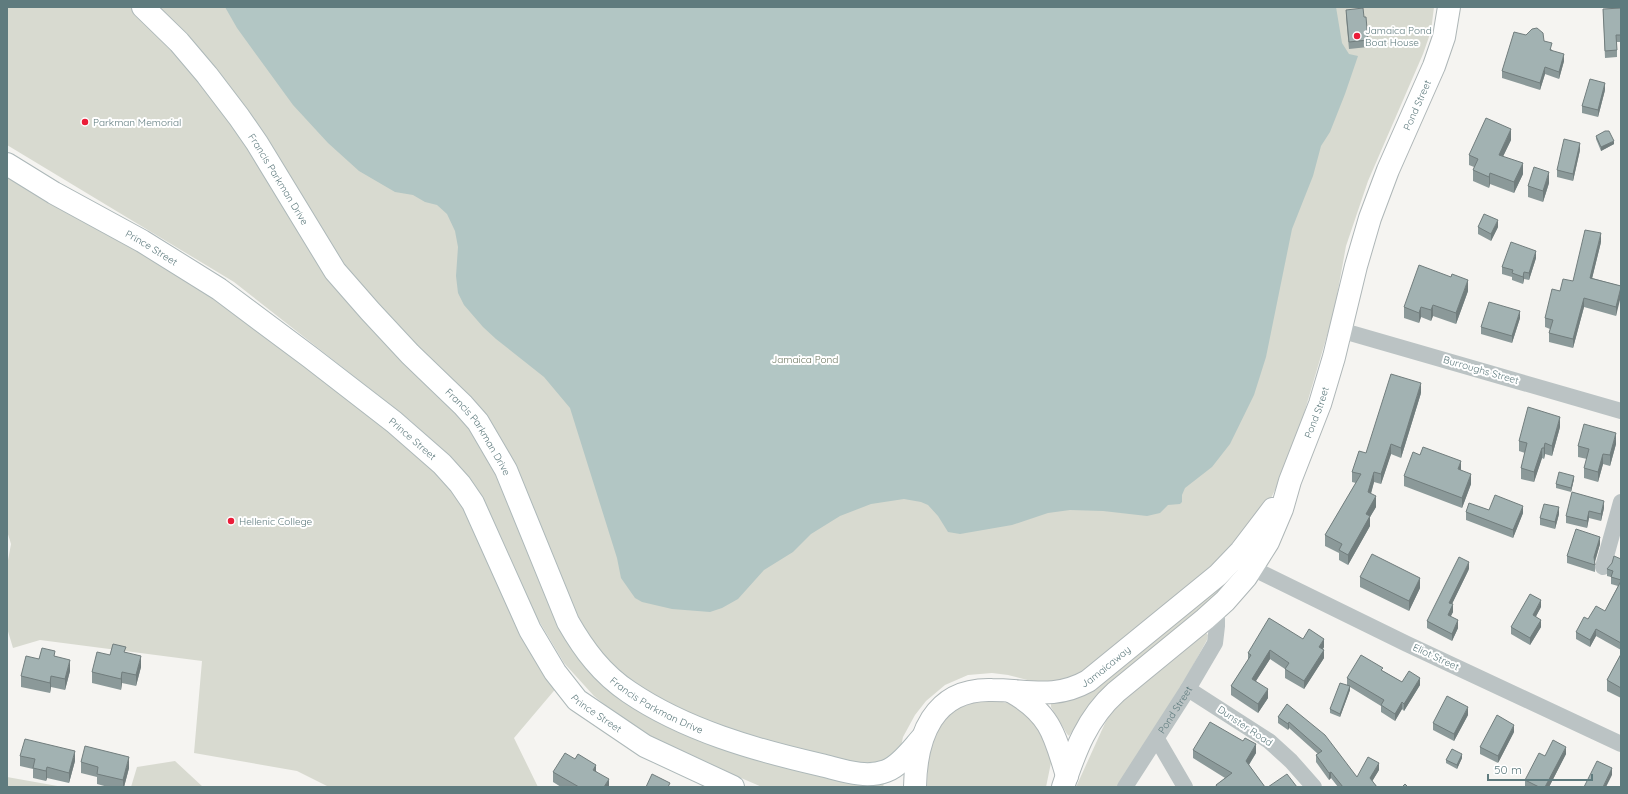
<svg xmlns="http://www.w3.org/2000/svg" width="1628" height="794" font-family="Quicksand,sans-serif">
  <rect width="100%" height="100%" fill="#f5f4f1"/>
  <path fill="#d8dad0" d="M7 7H1434L1431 31 1423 54 1368 181 1346 246 1334 312 1300 427 1276 488 1263 514 1235 547 1084 671 1058 683 1031 681 1008 675 992 673 968 675 945 685 926 701 915 715 903 737 900 751 889 763 883 787H762L662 744 615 713 594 696 564 663 533 611 497 530 456 463 411 421 234 282 7 145Z
    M7 176 105 231 224 305 404 438 458 498 558 686 514 738 538 787H329L297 771 194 753 202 661 40 640 13 648 7 628V566L11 544 7 531Z
    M1230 578 1231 581 1218 598 1093 701 1069 736 1067 734 1051 707V703C1066 702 1077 699 1090 691L1218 589Z
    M1206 633 1208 635 1207 640 1179 691 1117 787H1076L1111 710Z
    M994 700 1015 705 1037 721 1052 758 1046 787H927L928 756 934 731 955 709 973 703Z
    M175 761 203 787H131L137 767Z
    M7 777 63 787H7Z"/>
  <path fill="#b2c6c4" d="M225 7H1336L1342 43 1349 54 1358 56 1345 94 1330 132 1321 146 1313 176 1292 229 1266 357 1254 395 1230 444 1212 467 1185 488 1182 495V502L1180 504 1168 505 1160 513 1147 516 1103 511 1070 510 1048 513 1012 525 960 534 948 532 938 516 928 505 921 502 904 499 871 504 840 516 811 534 793 552 764 570 738 599 722 608 710 612 672 609 642 602 635 598 621 578 617 558 570 408 544 377 496 339 483 327 464 305 458 293 456 276 458 247 455 231 447 214 437 205 425 202 413 195 395 192 359 171 328 143 293 105 237 28Z"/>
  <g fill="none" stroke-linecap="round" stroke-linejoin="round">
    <defs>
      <g id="secondary">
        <path id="s2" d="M143 7 179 42 207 75 239 117 257 143 335 271 370 311 410 354 463 405 478 422 506 470 568 622C584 650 602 674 629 692 685 730 755 750 821 765 842 770 865 779 886 771 900 766 912 749 922 738"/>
        <path id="s3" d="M7 164 54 193 142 241 219 289 310 357 394 422 442 464 460 484 473 503 530 630 555 672 577 700 645 746 733 787"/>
      </g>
      <g id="trunk">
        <path d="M1012 692C1051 714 1055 736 1067 776"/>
        <path id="s4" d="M915 787C916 737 933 688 992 690 1028 690 1054 700 1088 681L1218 575 1241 551 1273 509"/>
        <path id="s5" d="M1063 787C1075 751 1087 718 1116 692L1205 619 1225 601 1246 577 1268 542 1282 509 1290 481 1320 404 1334 357 1356 266 1370 218 1388 170 1434 66 1444 37 1449 7"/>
      </g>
    </defs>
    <use href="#secondary" stroke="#adb8b9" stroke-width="24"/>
    <use href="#trunk" stroke="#aeb6b7" stroke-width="24"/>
    <g stroke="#bbc3c4" stroke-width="16">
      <path d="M1340 330 1621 411"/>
      <path d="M1603 567 1621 502"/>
      <path d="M1252 568 1407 644 1621 744"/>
      <path d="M1188 689 1269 741 1291 761 1314 787"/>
      <path d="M1157 739 1185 787"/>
      <path id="s1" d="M1125 787 1188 689 1215 643 1217 626V609"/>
    </g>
    <use href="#secondary" stroke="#fff" stroke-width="22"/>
    <use href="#trunk" stroke="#fff" stroke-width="22"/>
  </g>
  <path fill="#8b9999" d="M1621 8V42H1617V57L1605 58 1603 9Z
    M1346 10 1364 17 1368 40V47L1349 49 1346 17Z
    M1544 41 1552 50 1564 61 1559 79 1545 74 1540 90 1502 78V71Z
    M1605 90 1598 117 1582 113V106Z
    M1596 136 1614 144 1601 151 1596 139Z
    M1511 140 1503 156 1523 174 1514 193 1490 184 1489 188 1473 181V170L1474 167 1469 165V155Z
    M1580 150 1573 181 1557 177V170Z
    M1549 183 1543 202 1528 197V186Z
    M1478 227H1498L1491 241 1478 234Z
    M1601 242 1592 278 1621 286 1616 316 1584 307 1573 348 1549 342V333L1550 329 1545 327V318L1560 291 1573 281Z
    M1536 258 1529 280 1524 279 1523 284 1512 280V277L1502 274V267Z
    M1468 291 1456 324 1433 316 1431 321 1421 317 1419 323 1404 318V307Z
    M1520 318 1512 343 1481 334V327Z
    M1421 393 1401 458 1391 454 1381 484 1374 482 1371 494 1376 507 1370 517V526L1348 565 1339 560V553L1325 546V535L1356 483 1352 482V472L1366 453Z
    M1560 427 1552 456 1545 454 1544 459 1542 458 1534 482 1521 479V468L1525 453 1519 451V441Z
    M1616 444 1610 466 1603 464 1598 482 1584 478V468L1587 459 1578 457V446Z
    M1461 470 1471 484 1462 508 1404 486V476Z
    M1574 479 1571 492 1556 488V484Z
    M1604 508 1601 521 1589 518 1587 528 1566 523V516Z
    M1489 510 1523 513 1513 538 1466 520V512Z
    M1559 514 1555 529 1540 525V518Z
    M1600 544 1595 562V572L1567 563V556Z
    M1621 559V650L1596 636 1590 647 1576 639V632L1588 619 1605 611 1618 586 1611 584V577L1607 576V569Z
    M1469 569 1452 604 1453 612 1450 617 1458 628 1452 641 1427 628V621Z
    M1360 577 1420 588 1409 611 1360 587Z
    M1541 607 1536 616 1541 627 1530 645 1511 634V627Z
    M1303 639 1324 647 1323 649 1324 658 1304 689 1285 678V669L1270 659 1256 681 1268 698 1258 713 1231 695V686L1248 660V653Z
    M126 652 141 667 136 686 122 683 121 690 92 683V672L110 655Z
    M1621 654V698L1607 691V680Z
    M55 656 70 671 65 690 51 687 50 693 21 687V676L39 659Z
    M1383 671 1402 682 1420 685 1404 711 1402 709 1395 721 1381 712V706L1350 687V690L1340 717 1330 713V709L1347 685V678Z
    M1287 704 1357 777 1379 770 1372 781 1377 787H1338L1331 778 1329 780 1316 762V755L1318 754 1289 728 1288 730 1278 723V717Z
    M1468 715 1454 741 1433 730V723Z
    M1514 732 1498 763 1480 754V747Z
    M1193 750 1256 753 1249 765 1265 787H1216V785L1225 778 1193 758Z
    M1566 754 1549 787H1525V780L1545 756Z
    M20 756 75 761 69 783 47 778 46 781 33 778V769L20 766Z
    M1462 758 1457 769 1446 763V760Z
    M81 762 129 768 124 787H108L97 784V777L81 773Z
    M596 771 609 787H561L553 782V772Z"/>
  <path fill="#717d7d" d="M1564 54V61L1559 79V72Z
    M1545 67V74L1540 90V83Z
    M1605 83V90L1598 117V110Z
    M1511 129V140L1499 165V155Z
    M1614 141V144L1601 151V147Z
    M1580 143V150L1573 181V174Z
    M1523 163V174L1514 193V182Z
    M1549 172V183L1543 202V191Z
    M1490 173V184L1489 188V177Z
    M1498 220V227L1491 241V234Z
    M1601 233V242L1590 287V278Z
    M1536 251V258L1529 280V273Z
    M1524 272V279L1523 284V277Z
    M1468 280V291L1456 324V313Z
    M1621 287V296L1616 316V307Z
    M1584 298V307L1573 348V339Z
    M1433 305V316L1431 321V310Z
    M1421 307V317L1419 323V313Z
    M1520 311V318L1512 343V336Z
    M1421 383V393L1401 458V448Z
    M1560 417V427L1552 456V446Z
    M1616 433V444L1610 466V455Z
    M1545 443V454L1544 459V448Z
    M1391 444V454L1381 484V474Z
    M1542 448V458L1534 482V472Z
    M1603 454V464L1598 482V472Z
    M1461 461V471L1458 469Z
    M1374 472V482L1368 503V492Z
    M1471 474V484L1462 508V498Z
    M1574 476V479L1571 492V488Z
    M1376 496V507L1370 517V526L1348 565V555L1366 514Z
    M1604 501V508L1601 521V514Z
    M1523 506V513L1513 538V530Z
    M1559 507V514L1555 529V522Z
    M1589 511V518L1587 528V521Z
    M1600 537V544L1594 564V557Z
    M1469 562V569L1449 610V603Z
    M1420 578V588L1409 611V601Z
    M1541 600V607L1533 622V615Z
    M1453 604V612L1448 622V615Z
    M1458 620V628L1452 641V634Z
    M1541 620V627L1530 645V638Z
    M1596 629V636L1590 647V640Z
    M1324 639V647L1319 655V647Z
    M1270 650V659L1252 687V679Z
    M1324 650V658L1304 689V681Z
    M141 656V667L136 686V675Z
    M70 660V671L65 690V679Z
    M122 672V683L121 690V679Z
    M51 676V687L50 693V683Z
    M1420 678V685L1404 711V704Z
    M1350 686V690L1340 717V714Z
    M1268 689V698L1258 713V704Z
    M1402 702V709L1395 721V714Z
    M1468 707V715L1454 741V734Z
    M1289 722V728L1288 730V724Z
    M1514 725V732L1498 763V756Z
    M1256 744V753L1246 769V761Z
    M1566 747V754L1549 787H1545Z
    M75 751V761L69 783V773Z
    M1462 754V758L1457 769V765Z
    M129 757V768L124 787H123V780Z
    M1379 763V770L1370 785V778Z
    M596 765V775L593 770Z
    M47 767V778L46 781V771Z
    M1612 768V775L1606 787H1603Z
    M1331 772V778L1329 780V773Z
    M609 779V787H604Z"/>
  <path fill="#a2b2b2" stroke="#717d7d" d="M1363 8 1364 17H1366L1368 40 1349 42 1346 10Z
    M1621 8V35H1616L1617 50 1605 51 1603 9Z
    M1537 28 1543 33 1544 41 1552 43 1550 50 1564 54 1559 72 1545 67 1540 83 1502 71 1514 32 1526 35 1532 29Z
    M1590 79 1605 83 1598 110 1582 106Z
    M1486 118 1511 129 1499 155 1523 163 1514 182 1490 173 1489 177 1473 170 1478 159 1469 155Z
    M1605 131H1609L1614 141 1601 147 1596 136Z
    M1564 139 1580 143 1573 174 1557 170Z
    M1534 167 1549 172 1543 191 1528 186Z
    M1484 214 1498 220 1491 234 1478 227Z
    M1585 230 1601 233 1590 278 1621 286V287L1616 307 1584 298 1573 339 1549 333 1553 320 1545 318 1552 289 1560 291 1563 279 1573 281Z
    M1511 242 1536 251 1529 273 1524 272 1523 277 1512 273 1513 270 1502 267Z
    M1419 265 1451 277 1452 274 1468 280 1456 313 1433 305 1431 310 1421 307 1419 313 1404 307Z
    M1489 302 1520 311 1512 336 1481 327Z
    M1391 374 1421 383 1401 448 1391 444 1381 474 1374 472 1368 492 1376 496 1366 514 1370 516 1348 555 1339 550 1342 544 1325 535 1361 474 1352 472 1359 451 1366 453Z
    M1528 407 1560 417 1552 446 1545 443 1544 448H1542L1534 472 1521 468 1527 443 1519 441Z
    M1584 424 1616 433 1610 455 1603 454 1598 472 1584 468 1589 449 1578 446Z
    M1423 447 1461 461 1458 469 1471 474 1462 498 1404 476 1413 452 1420 455Z
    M1559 472 1574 476 1571 488 1556 484Z
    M1572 492 1604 501 1601 514 1589 511 1587 521 1566 516Z
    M1495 495 1523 506 1513 530 1466 512 1469 503 1489 510Z
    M1544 504 1559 507 1555 522 1540 518Z
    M1576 529 1600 537 1594 557 1595 565 1567 556Z
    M1372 554 1420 578 1409 601 1360 577Z
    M1614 556 1621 559V580L1611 577 1613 571 1607 569 1612 563Z
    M1459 557 1469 562 1449 603 1453 604 1448 615 1458 620 1452 634 1427 621Z
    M1621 581V643L1596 629 1590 640 1576 632 1584 617 1588 619 1596 606 1605 611Z
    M1530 594 1541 600 1533 615 1541 620 1530 638 1511 627Z
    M1269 618 1303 639 1309 629 1324 639 1319 647 1324 650 1304 681 1285 669 1289 663 1270 650 1252 679 1268 689 1258 704 1231 686 1251 655 1248 653Z
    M113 644 126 647 124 652 141 656 136 675 122 672 121 679 92 672 97 652 110 655Z
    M42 648 55 651 54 656 70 660 65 679 51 676 50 683 21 676 26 656 39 659Z
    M1621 654V688L1607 680Z
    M1361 655 1383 668 1381 670 1402 682 1409 671 1420 678 1404 704 1402 702 1395 714 1381 705 1384 700 1347 678Z
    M1340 683 1350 686 1340 714 1330 709Z
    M1447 696 1468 707 1454 734 1433 723Z
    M1287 704 1325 735 1357 777 1368 757 1379 763 1370 778 1377 787H1343L1331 772 1329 773 1316 755 1322 751 1289 722 1288 724 1278 717Z
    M1497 715 1514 725 1498 756 1480 747Z
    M1210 722 1243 741 1245 738 1256 744 1246 761 1265 787H1217L1216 785 1232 773 1193 750Z
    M25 739 75 751 69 773 47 767 46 771 33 768 35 759 20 756Z
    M1553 740 1566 747 1545 787H1539L1525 780 1539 753 1545 756Z
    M85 746 129 757 123 780 97 774 98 767 81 762Z
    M1452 749 1462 754 1457 765 1446 760Z
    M565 753 575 759 578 754 596 765 593 770 609 779 604 787H579L553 772Z
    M1597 761 1612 768 1603 787H1584Z
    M652 774 670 783 668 787H646Z
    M1287 774 1297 787H1268Z
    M1405 784 1408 787H1402Z"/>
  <g fill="#eb1c38" stroke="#fff" stroke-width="1.5">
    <circle cx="1357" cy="36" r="4"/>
    <circle cx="85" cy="122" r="4"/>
    <circle cx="231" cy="521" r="4"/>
  </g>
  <g text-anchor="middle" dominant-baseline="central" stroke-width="4" stroke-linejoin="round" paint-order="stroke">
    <g font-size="10" fill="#5f7b7e" stroke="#fff" text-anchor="start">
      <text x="1365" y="30">Jamaica Pond<tspan x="1365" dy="12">Boat House</tspan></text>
      <text x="93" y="122">Parkman Memorial</text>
      <text x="239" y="521">Hellenic College</text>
    </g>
    <g font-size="10" fill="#5f7b7e" stroke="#fff">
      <text stroke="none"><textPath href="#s5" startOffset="788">Pond Street</textPath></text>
      <text stroke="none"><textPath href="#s2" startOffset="220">Francis Parkman Drive</textPath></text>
      <text stroke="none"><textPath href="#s3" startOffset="167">Prince Street</textPath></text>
      <text transform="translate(1481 370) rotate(16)">Burroughs Street</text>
      <text stroke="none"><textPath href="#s5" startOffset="464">Pond Street</textPath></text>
      <text stroke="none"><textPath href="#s2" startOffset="544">Francis Parkman Drive</textPath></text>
      <text stroke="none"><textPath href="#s3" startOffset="491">Prince Street</textPath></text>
      <text transform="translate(1436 657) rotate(25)">Eliot Street</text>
      <text stroke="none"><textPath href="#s4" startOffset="262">Jamaicaway</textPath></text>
      <text stroke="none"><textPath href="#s2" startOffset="880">Francis Parkman Drive</textPath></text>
      <text stroke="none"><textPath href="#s1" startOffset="92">Pond Street</textPath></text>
      <text stroke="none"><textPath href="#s3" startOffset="827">Prince Street</textPath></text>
      <text transform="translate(1245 726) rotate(34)">Dunster Road</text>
    </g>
    <g font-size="10" fill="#6b765e" stroke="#fff">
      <text x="805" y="359">Jamaica Pond</text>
    </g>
  </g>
  <rect width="1628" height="794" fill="none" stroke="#5f7b7e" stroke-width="16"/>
  <path d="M1488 774v6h104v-6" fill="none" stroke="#5f7b7e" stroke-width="2"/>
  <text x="1494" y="774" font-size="12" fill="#5f7b7e" stroke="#ffffff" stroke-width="3" paint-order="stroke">50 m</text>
</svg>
